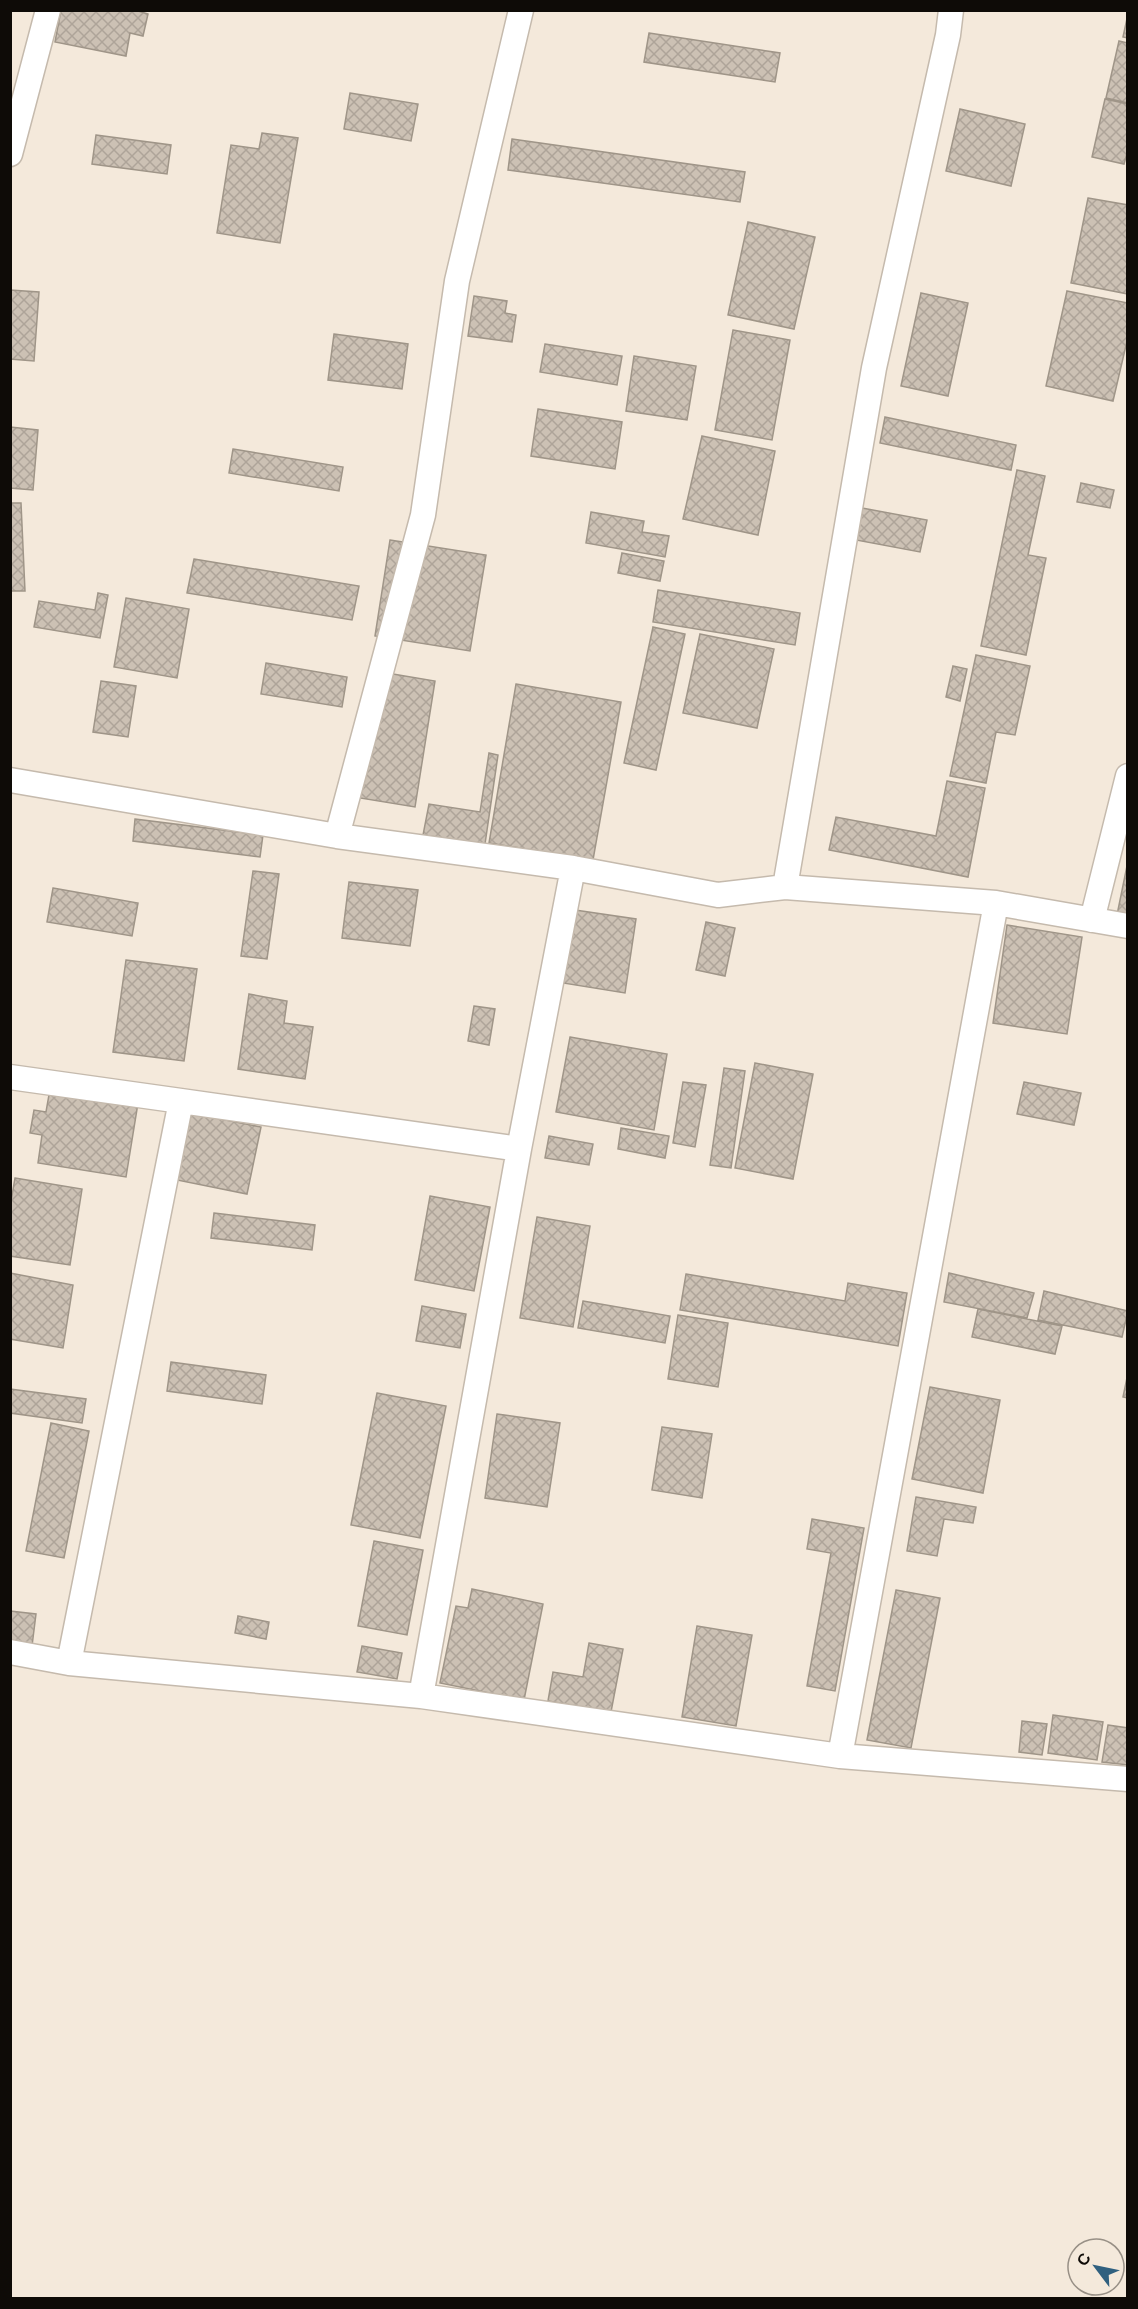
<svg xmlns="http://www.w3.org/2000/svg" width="1138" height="2309" font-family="Arial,sans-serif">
  <defs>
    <pattern id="building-cross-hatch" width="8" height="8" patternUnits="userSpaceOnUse" patternTransform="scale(1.5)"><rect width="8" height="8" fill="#ccc1b4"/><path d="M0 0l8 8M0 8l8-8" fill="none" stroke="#aea499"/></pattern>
  </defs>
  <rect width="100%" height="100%" fill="#f4e9db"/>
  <path fill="url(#building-cross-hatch)" stroke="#9f9588" stroke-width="1.5" d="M61 10H135L148 14 143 36 130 33 126 56 55 42Z
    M1128 14V38L1123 37Z
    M649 33 780 53 775 82 644 62Z
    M1119 41 1128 43V103L1106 98Z
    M350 93 418 104 411 141 344 129Z
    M1105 99 1128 104V150L1124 164 1092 157Z
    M960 109 1025 124 1011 186 946 171Z
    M262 133 298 138 280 243 217 233 231 145 259 149Z
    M96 135 171 145 167 174 92 164Z
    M512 139 745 172 740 202 508 170Z
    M1088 198 1128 205V294L1071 283Z
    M748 222 815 237 794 329 728 315Z
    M10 290 39 292 34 361 10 359Z
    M1067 291 1128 303V337L1113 401 1046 386Z
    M921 293 968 303 948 396 901 386Z
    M474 296 507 301 505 313 516 315 512 342 468 336Z
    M733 330 790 340 772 440 715 430Z
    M334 334 408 344 402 389 328 380Z
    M545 344 622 356 617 385 540 372Z
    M634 356 696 366 687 420 626 411Z
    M538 409 622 422 615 469 531 456Z
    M885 417 1016 445 1011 470 880 443Z
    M10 427 38 430 33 490 10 488Z
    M702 436 775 451 758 535 683 519Z
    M233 449 343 467 339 491 229 473Z
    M1017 470 1045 476 1028 555 1046 558 1026 655 981 646Z
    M1081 483 1114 490 1110 508 1077 502Z
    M10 503H21L25 591H10Z
    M862 508 927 520 920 552 856 540Z
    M591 512 644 521 642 532 669 536 665 557 586 543Z
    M390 540 486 555 470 651 375 636Z
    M622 553 664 561 660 581 618 573Z
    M194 559 359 586 352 620 187 593Z
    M658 590 800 613 795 645 653 622Z
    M98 593 108 595 100 638 34 627 39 601 95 610Z
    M126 598 189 609 177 678 114 667Z
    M653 627 685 634 656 770 624 763Z
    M700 634 774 649 757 728 683 713Z
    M976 655 1030 666 1015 735 996 732 986 783 950 776Z
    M266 663 347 677 342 707 261 694Z
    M953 666 967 669 960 701 946 697Z
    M381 672 435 681 415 807 360 798Z
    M101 681 136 686 128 737 93 732Z
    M516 684 621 702 593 860 489 843Z
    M489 753 498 755 485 844 423 835 429 804 480 812Z
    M947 781 985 788 968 877 829 850 836 817 936 836Z
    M135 819 263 835 260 857 133 841Z
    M1128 861V917L1117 915Z
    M253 871 279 874 267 959 241 956Z
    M349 882 418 890 410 946 342 938Z
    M53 888 138 903 132 936 47 922Z
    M575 910 636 919 625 993 563 983Z
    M706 922 735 928 725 976 696 970Z
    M1007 925 1082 937 1067 1034 993 1023Z
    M126 960 197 969 184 1061 113 1052Z
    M249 994 287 1001 284 1023 313 1027 305 1079 238 1069Z
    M474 1006 495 1009 489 1045 468 1041Z
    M570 1037 667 1054 654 1130 556 1112Z
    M755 1063 813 1074 793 1179 735 1168Z
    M724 1068 745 1071 731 1168 710 1165Z
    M683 1082 706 1085 695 1147 673 1143Z
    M1024 1082 1081 1093 1074 1125 1017 1114Z
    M50 1089 138 1103 126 1177 38 1163 42 1135 30 1133 34 1110 46 1112Z
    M190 1113 261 1127 247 1194 177 1180Z
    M621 1128 669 1136 665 1158 618 1149Z
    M549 1136 593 1144 589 1165 545 1158Z
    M15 1178 82 1189 70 1265 10 1256V1207Z
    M430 1196 490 1207 474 1291 415 1280Z
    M214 1213 315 1225 312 1250 211 1238Z
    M537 1217 590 1226 573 1327 520 1318Z
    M10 1273 73 1285 63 1348 10 1339Z
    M949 1273 1034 1293 1027 1318 944 1302Z
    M686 1274 845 1301 848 1283 907 1293 898 1346 680 1310Z
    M1044 1291 1128 1311 1122 1337 1038 1320Z
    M583 1301 670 1316 665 1343 578 1328Z
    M422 1306 466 1314 460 1348 416 1341Z
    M978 1309 1062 1326 1055 1354 972 1337Z
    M678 1315 728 1323 718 1387 668 1379Z
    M171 1362 266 1375 262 1404 167 1391Z
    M1128 1373V1398L1123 1397Z
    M930 1387 1000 1400 983 1493 912 1479Z
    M10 1389 86 1399 82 1423 10 1413Z
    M377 1393 446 1406 420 1538 351 1525Z
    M497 1414 560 1423 547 1507 485 1498Z
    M51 1423 89 1431 64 1558 26 1551Z
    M662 1427 712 1434 702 1498 652 1490Z
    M916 1497 976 1507 973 1523 944 1519 937 1556 907 1551Z
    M812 1519 864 1528 835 1691 807 1686 831 1553 807 1549Z
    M374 1541 423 1550 407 1635 358 1626Z
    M472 1589 543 1604 524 1700 440 1683 456 1606 468 1608Z
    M896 1590 940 1598 911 1748 867 1740Z
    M10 1611 36 1614 32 1646 10 1643Z
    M238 1616 269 1622 266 1639 235 1633Z
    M697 1626 752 1635 736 1726 682 1717Z
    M589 1643 623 1649 611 1712 548 1701 553 1672 583 1677Z
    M362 1646 402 1653 397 1679 357 1672Z
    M1053 1715 1103 1722 1097 1760 1048 1753Z
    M1022 1721 1047 1724 1042 1755 1019 1752Z
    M1108 1725 1128 1728V1765L1102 1762Z"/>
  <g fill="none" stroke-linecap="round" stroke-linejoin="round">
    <defs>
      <path id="lane" d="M10 154 48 10
        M10 780 337 836 573 868
        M337 836 423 515 457 281 521 10
        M785 887 874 368 948 35 951 10
        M996 903 1128 926
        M1092 920 1128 776
        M10 1077 181 1101
        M519 1149 573 868 718 895 785 887 996 903 840 1756
        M10 1652 69 1663
        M421 1696 519 1149 181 1101 69 1663 421 1696 840 1756 1128 1779"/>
    </defs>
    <use href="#lane" stroke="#c5baad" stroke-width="27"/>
    <use href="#lane" stroke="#fff" stroke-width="24"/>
  </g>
  <rect width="1138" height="2309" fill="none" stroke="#0e0b07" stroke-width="24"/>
  <g transform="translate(1096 2267) rotate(302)"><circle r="28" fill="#f4e9db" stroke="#989086" stroke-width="1.5"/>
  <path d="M0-4.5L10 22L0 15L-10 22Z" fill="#30607f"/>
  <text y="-9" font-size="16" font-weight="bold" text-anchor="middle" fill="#0e0b07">С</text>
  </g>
</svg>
